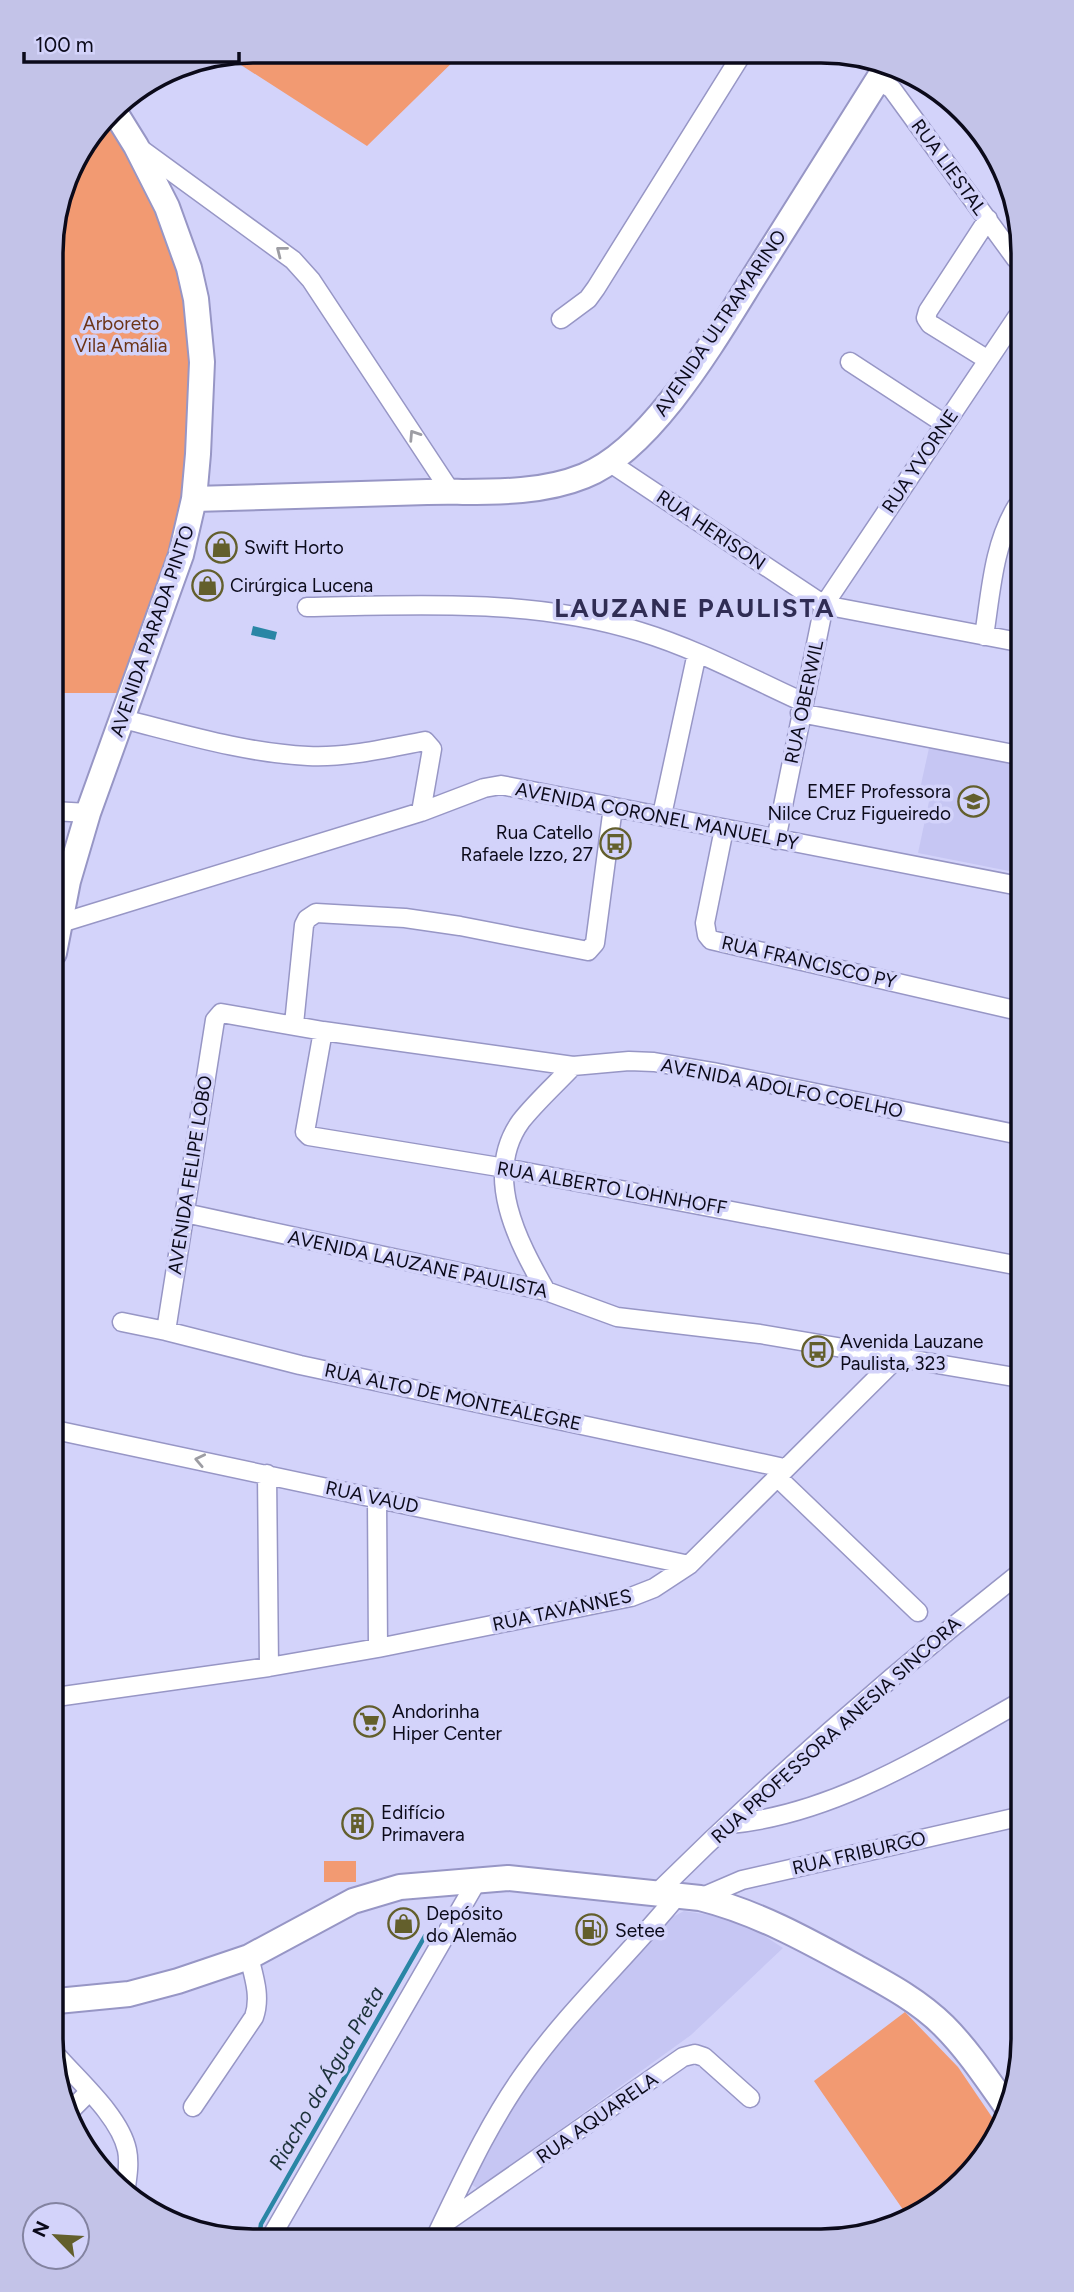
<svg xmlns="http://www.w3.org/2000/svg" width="1074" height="2292" font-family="Figtree,sans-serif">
  <rect width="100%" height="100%" fill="#d3d3fa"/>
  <path fill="#c6c6f3" d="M929 748 1018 765 1019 873 918 853 931 792 920 789Z
    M684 1911 716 1916 757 1931 783 1948 691 2035 478 2189 471 2184 516 2102 556 2045 671 1918Z"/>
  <path fill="#f29a72" d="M253 51 463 52 367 146 227 56Z
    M119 101 176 235 192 324 187 501 127 693H53L51 239 72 163Z
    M324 1861H356V1882H324Z
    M905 2012 958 2067 1000 2129 973 2172 906 2214 814 2081Z"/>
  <path fill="#2a86a5" d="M253 626 277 632 275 640 251 635Z"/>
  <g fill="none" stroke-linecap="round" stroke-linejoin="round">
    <path stroke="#2a86a5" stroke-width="4.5" d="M259 2237 261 2224 425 1936"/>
    <defs>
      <path id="street" d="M878 80 892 89 1016 259
        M138 147 293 260 311 280 451 492
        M561 319 588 299 596 288 742 54
        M988 360 930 324 926 318 928 311 988 219
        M850 362 945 424
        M609 462 824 605 1018 642
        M307 607C419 605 533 598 641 632 697 649 750 678 803 702
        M984 636C991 592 993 545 1017 506
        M800 713 1018 755
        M123 719C183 734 245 753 308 756 347 758 387 748 425 741L432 749 421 812
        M53 811 88 813
        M662 815 697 653
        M724 829 705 923 707 935 711 940 1019 1011
        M776 840 824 605 1017 317
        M61 923 421 812 484 788 501 785 1019 886
        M294 1024 304 925 307 919 316 913 405 918 460 926 588 951 595 943 613 807
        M323 1031 305 1132 309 1136 505 1168 1020 1266
        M185 1213 546 1291 617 1317 760 1334 1020 1378
        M546 1291C518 1242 482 1175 521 1121 536 1102 556 1084 573 1066
        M122 1322 166 1331 300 1365 784 1468
        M166 1331 215 1020 221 1013 323 1031 573 1066 629 1061 654 1062 713 1072 1020 1135
        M55 1430 689 1565
        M267 1474 269 1667
        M776 1476 918 1612
        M377 1498 378 1648
        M56 1697 269 1667 378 1648 631 1597 654 1588 689 1565 897 1358
        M730 1824C836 1814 931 1752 1022 1701
        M656 1894C771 1780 894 1672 1021 1572
        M700 1898 742 1880 1022 1816
        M58 2057C80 2082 120 2117 127 2150 130 2164 127 2179 125 2194
        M193 2107 254 2017C261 1997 254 1977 249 1957
        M70 2111 89 2092
        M442 2225 683 2057 695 2054 704 2057 750 2098
        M436 2236C463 2180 489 2122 526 2071 571 2008 628 1956 677 1896
        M271 2237 478 1879"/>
      <path id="secondary" d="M194 499C272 497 350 495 427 492 478 491 535 496 584 476 656 447 721 328 762 264 803 199 844 133 886 67
        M54 953 68 881 88 813 181 555 194 499 198 454 202 362 196 299 189 268 167 207 136 146 113 109
        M57 2001 129 1994 178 1981 249 1957 353 1901 400 1887 508 1878 700 1898C756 1912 805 1939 856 1967 887 1984 919 2001 944 2026 969 2051 989 2082 1009 2110"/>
    </defs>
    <use href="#street" stroke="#9796c5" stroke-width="21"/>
    <use href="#secondary" stroke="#9796c5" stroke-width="28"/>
    <use href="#street" stroke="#fff" stroke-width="18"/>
    <use href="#secondary" stroke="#fff" stroke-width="24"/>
  </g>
  <defs><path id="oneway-chevron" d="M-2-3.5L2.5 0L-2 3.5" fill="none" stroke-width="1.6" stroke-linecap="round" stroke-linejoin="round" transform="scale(1.75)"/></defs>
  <g stroke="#9d9da3">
    <use href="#oneway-chevron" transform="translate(281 251) rotate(-142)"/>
    <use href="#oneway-chevron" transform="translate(414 435) rotate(-123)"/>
    <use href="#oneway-chevron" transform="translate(200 1460) rotate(-168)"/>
  </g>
  <defs>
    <symbol id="shop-ring" viewBox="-11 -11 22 22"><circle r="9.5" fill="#d3d3fa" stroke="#635f2c" stroke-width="1.5"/><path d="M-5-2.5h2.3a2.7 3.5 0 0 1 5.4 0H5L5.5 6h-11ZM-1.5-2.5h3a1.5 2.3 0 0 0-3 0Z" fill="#635f2c"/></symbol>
    <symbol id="school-ring" viewBox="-11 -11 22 22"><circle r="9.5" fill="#d3d3fa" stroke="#635f2c" stroke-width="1.5"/><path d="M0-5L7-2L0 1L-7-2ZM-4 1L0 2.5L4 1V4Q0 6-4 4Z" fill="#635f2c"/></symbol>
    <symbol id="bus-ring" viewBox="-11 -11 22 22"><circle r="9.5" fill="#d3d3fa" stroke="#635f2c" stroke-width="1.5"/><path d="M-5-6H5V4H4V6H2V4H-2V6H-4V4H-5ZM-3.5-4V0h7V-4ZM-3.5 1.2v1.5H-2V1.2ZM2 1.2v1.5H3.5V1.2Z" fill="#635f2c"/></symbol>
    <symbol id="supermarket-ring" viewBox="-11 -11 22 22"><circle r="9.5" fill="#d3d3fa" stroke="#635f2c" stroke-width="1.5"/><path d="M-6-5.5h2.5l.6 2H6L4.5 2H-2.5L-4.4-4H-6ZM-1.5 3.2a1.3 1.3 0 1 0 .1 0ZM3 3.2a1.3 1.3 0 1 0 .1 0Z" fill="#635f2c"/></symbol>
    <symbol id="building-ring" viewBox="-11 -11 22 22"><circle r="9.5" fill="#d3d3fa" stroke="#635f2c" stroke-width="1.5"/><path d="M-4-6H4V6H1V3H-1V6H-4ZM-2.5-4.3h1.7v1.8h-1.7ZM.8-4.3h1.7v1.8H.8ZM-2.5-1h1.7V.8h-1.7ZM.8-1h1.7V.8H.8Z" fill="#635f2c"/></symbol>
    <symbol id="fuel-ring" viewBox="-11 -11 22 22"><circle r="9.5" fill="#d3d3fa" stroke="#635f2c" stroke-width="1.5"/><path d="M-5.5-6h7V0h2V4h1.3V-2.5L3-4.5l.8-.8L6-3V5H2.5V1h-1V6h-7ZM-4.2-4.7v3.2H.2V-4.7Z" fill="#635f2c"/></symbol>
  </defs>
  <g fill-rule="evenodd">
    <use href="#shop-ring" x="204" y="530" width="35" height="35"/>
    <use href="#shop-ring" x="190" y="568" width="35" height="35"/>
    <use href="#school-ring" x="956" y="784" width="35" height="35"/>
    <use href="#bus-ring" x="598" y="826" width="35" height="35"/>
    <use href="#bus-ring" x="800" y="1334" width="35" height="35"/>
    <use href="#supermarket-ring" x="352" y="1704" width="35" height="35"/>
    <use href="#building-ring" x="340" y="1806" width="35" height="35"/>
    <use href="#shop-ring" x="386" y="1906" width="35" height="35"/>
    <use href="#fuel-ring" x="574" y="1912" width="35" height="35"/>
  </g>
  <g text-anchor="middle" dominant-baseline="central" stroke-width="7" stroke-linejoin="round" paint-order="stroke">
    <g font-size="19" fill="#0b0a1a" stroke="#d3d3fa">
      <text transform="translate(949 167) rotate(54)">RUA LIESTAL</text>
      <text transform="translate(720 323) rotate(-56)">AVENIDA ULTRAMARINO</text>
      <text transform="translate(920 461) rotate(-56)">RUA YVORNE</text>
      <text transform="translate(711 530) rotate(34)">RUA HERISON</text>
      <text transform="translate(152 631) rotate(-71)">AVENIDA PARADA PINTO</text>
      <text transform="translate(804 702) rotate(-78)">RUA OBERWIL</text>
      <text transform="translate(657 816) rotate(11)">AVENIDA CORONEL MANUEL PY</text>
      <text transform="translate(809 962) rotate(13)">RUA FRANCISCO PY</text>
      <text transform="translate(782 1088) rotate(11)">AVENIDA ADOLFO COELHO</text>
      <text transform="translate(190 1175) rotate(-81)">AVENIDA FELIPE LOBO</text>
      <text transform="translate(612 1188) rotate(10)">RUA ALBERTO LOHNHOFF</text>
      <text transform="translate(418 1264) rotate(12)">AVENIDA LAUZANE PAULISTA</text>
      <text transform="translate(453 1397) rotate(12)">RUA ALTO DE MONTEALEGRE</text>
      <text transform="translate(372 1497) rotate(12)">RUA VAUD</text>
      <text transform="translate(562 1610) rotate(-12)">RUA TAVANNES</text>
      <text transform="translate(836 1730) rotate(-42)">RUA PROFESSORA ANESIA SINCORA</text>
      <text transform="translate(859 1853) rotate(-13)">RUA FRIBURGO</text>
      <text transform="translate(597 2118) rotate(-35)">RUA AQUARELA</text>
    </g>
    <g font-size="19" fill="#6c3417" stroke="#d3d3fa">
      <text x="121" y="323">Arboreto<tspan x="121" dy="22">Vila Amália</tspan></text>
    </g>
    <g font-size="19" fill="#0b0a1a" stroke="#d3d3fa" text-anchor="start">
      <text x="244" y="547">Swift Horto</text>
      <text x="230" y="585">Cirúrgica Lucena</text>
      <text x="951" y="791" text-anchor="end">EMEF Professora<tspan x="951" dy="22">Nilce Cruz Figueiredo</tspan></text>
      <text x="593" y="832" text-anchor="end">Rua Catello<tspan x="593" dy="22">Rafaele Izzo, 27</tspan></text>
      <text x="840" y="1341">Avenida Lauzane<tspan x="840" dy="22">Paulista, 323</tspan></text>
      <text x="392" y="1711">Andorinha<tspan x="392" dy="22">Hiper Center</tspan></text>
      <text x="381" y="1812">Edifício<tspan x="381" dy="22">Primavera</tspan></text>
      <text x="426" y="1913">Depósito<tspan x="426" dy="22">do Alemão</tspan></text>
      <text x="615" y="1930">Setee</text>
    </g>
    <g font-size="21" font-style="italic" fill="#1c3139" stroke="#d3d3fa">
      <text transform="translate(326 2078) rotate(-60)">Riacho da Água Preta</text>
    </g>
    <g font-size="26" font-weight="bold" letter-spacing="2" fill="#302d54" stroke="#d3d3fa">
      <text x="695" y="608">LAUZANE PAULISTA</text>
    </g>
  </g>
  <path d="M0 0H1074V2292H0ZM253 63H821A190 190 0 0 1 1011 253V2039A190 190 0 0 1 821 2229H253A190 190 0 0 1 63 2039V253A190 190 0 0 1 253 63Z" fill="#c3c3e8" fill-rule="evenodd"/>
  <path fill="none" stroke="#0b0a1a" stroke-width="3.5" d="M253 63H821A190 190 0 0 1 1011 253V2039A190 190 0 0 1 821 2229H253A190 190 0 0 1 63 2039V253A190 190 0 0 1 253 63Z"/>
  <g transform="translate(56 2236) rotate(295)"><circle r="33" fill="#d3d3fa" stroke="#8383a0" stroke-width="2"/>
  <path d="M0-5L12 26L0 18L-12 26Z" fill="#635f2c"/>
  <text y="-10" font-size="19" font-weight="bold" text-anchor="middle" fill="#0b0a1a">N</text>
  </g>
  <path d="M24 52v10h215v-10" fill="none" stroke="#0b0a1a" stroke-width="3.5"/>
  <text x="35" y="52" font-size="21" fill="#0b0a1a" stroke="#d3d3fa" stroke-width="5" paint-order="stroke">100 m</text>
</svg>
